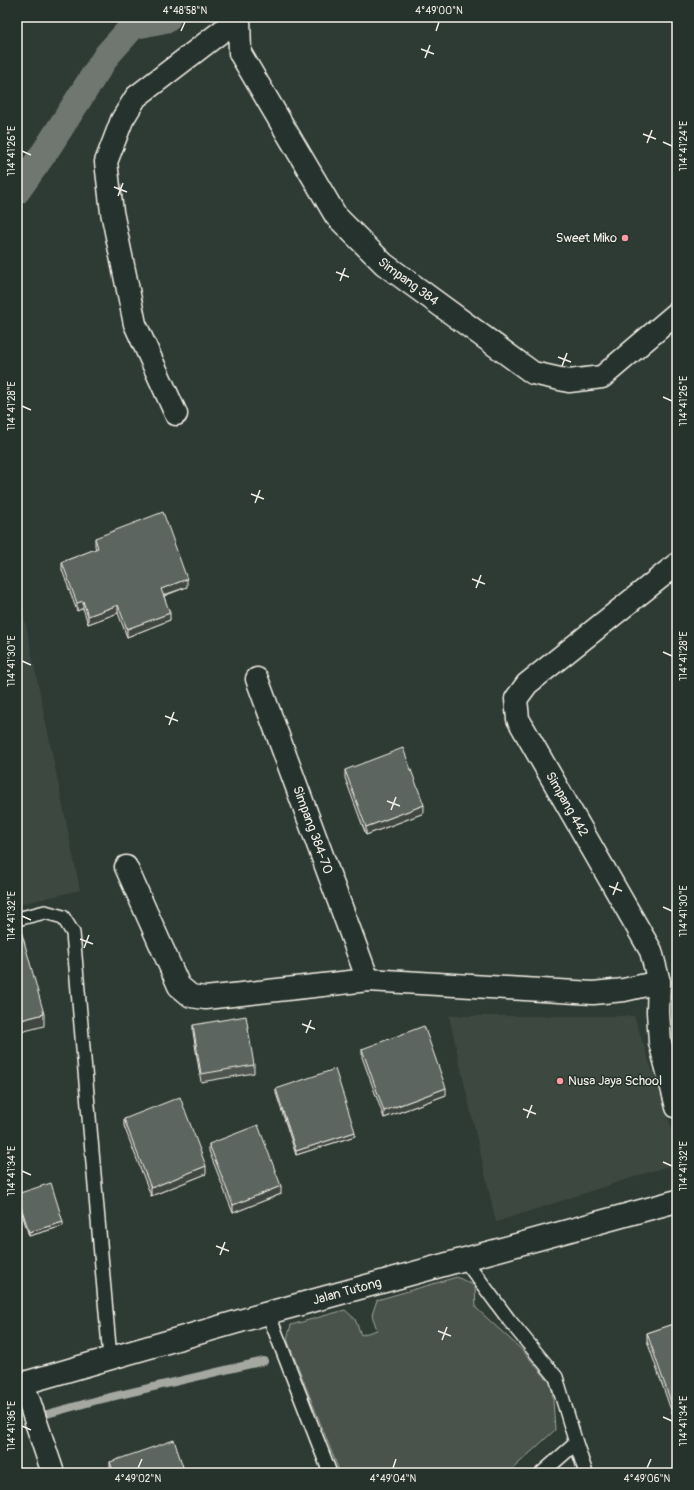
<svg xmlns="http://www.w3.org/2000/svg" width="694" height="1490" font-family="Pangolin,sans-serif">
  <rect width="100%" height="100%" fill="#2e3b34"/>
  <filter id="ink" filterUnits="userSpaceOnUse"><feTurbulence type="fractalNoise" baseFrequency=".025" numOctaves="2"/><feDisplacementMap in="SourceGraphic" scale="8" xChannelSelector="R" yChannelSelector="G"/><feConvolveMatrix kernelMatrix="1 2 1 2 8 2 1 2 1" color-interpolation-filters="sRGB"/></filter>
  <g filter="url(#ink)">
    <path fill="#3c4841" d="M17 581 80 890 17 905Z
      M449 1016H634L677 1145V1163L496 1222Z"/>
    <path fill="#48524c" stroke="#9ea29a" d="M457 1277 475 1286 476 1308 522 1350 552 1385 555 1430 508 1473H340L287 1339 291 1325 345 1310 355 1319 361 1335 377 1330 372 1315 377 1300Z"/>
    <g fill="none" stroke-linecap="round" stroke-linejoin="round">
      <path stroke="#a4a8a0" stroke-width="8" d="M36 1417 98 1400 264 1361"/>
      <path stroke="#6f7770" stroke-width="27" d="M17 191 46 150 107 55 133 26 167 19"/>
      <defs>
        <path id="lane" d="M17 919 45 912 63 917 73 933 110 1358
          M464 1259 509 1320 556 1377 576 1443 542 1473
          M268 1313 330 1473
          M576 1443 586 1473"/>
        <g id="street">
          <path id="s1" d="M239 17 240 53 336 216 384 264 533 373 569 381 602 377 677 313"/>
          <path d="M176 414 135 324 112 212 106 162 122 120 136 97 239 18"/>
          <path id="s2" d="M677 564 527 684 516 699 518 719 651 951 659 982 658 1012 660 1042 677 1107"/>
          <path id="s3" d="M257 679 368 980"/>
          <path d="M126 867 179 986 191 996 205 998 368 980 593 993 624 990 659 982"/>
          <path d="M23 1383 53 1473"/>
        </g>
        <g id="primary">
          <path id="s4" d="M17 1385 268 1313 677 1201"/>
        </g>
      </defs>
      <use href="#lane" stroke="#f4f1e8" stroke-width="16"/>
      <use href="#street" stroke="#f4f1e8" stroke-width="25"/>
      <use href="#primary" stroke="#f4f1e8" stroke-width="25"/>
      <use href="#lane" stroke="#26332d" stroke-width="13"/>
      <use href="#street" stroke="#26332d" stroke-width="22"/>
      <use href="#primary" stroke="#26332d" stroke-width="22"/>
    </g>
    <path fill="#4f5751" stroke="#f4f1e8" d="M95 538 187 587 164 596 170 620 127 637 118 613 88 624 83 608 77 611 62 570V562L96 549 95 546Z
      M345 770 424 813 366 835 345 778Z
      M193 1025 254 1065V1073L201 1082 193 1032Z
      M362 1049 446 1095 384 1118 362 1057Z
      M276 1089 355 1136 296 1155 276 1093Z
      M124 1119 206 1174 151 1196 124 1126Z
      M209 1144 281 1194 233 1213 209 1151Z
      M17 1194 63 1226 29 1236 17 1198Z
      M677 1323 672 1413 647 1341V1333Z
      M110 1462 185 1473H112L110 1469Z"/>
    <path fill="#404742" stroke="#f4f1e8" d="M187 579V587L161 596V589Z
      M83 601V608L77 611V603Z
      M118 605V613L88 624V616Z
      M170 613V620L127 637V629Z
      M424 805V813L366 835V827Z
      M44 1014V1026L17 1033V1021Z
      M446 1088V1095L384 1118V1111Z
      M355 1132V1136L296 1155V1151Z
      M206 1166V1174L151 1196V1188Z
      M281 1186V1194L233 1213V1205Z
      M63 1222V1226L29 1236V1232Z
      M677 1403V1411L672 1413V1405Z"/>
    <path fill="#5c655e" stroke="#f4f1e8" d="M163 512 187 579 161 589 170 613 127 629 118 605 88 616 83 601 77 603 62 562 98 548 95 538Z
      M403 748 424 805 366 827 345 770Z
      M21 930 44 1014 17 1021V931Z
      M246 1016 254 1065 201 1074 193 1025Z
      M424 1026 446 1088 384 1111 362 1049Z
      M335 1069 355 1132 296 1151 276 1089Z
      M180 1097 206 1166 151 1188 124 1119Z
      M258 1125 281 1186 233 1205 209 1144Z
      M51 1183 63 1222 29 1232 17 1194Z
      M677 1323V1403L672 1405 647 1333Z
      M174 1440 185 1473H114L110 1462Z"/>
  </g>
  <path fill="none" stroke="#f4f1e8" stroke-width="1.5" d="M181 31 185 22M436 31 439 22M421 49 434 54M425 58 430 45M643 134 656 139M663 142 672 146M647 143 652 130M22 151 31 155M114 187 127 192M118 196 123 183M336 272 349 277M340 281 345 268M558 357 571 362M562 366 567 353M663 397 672 401M22 406 31 410M251 494 264 499M255 503 260 490M472 579 485 584M476 588 481 575M663 652 672 656M22 661 31 665M165 716 178 721M169 725 174 712M387 801 400 806M391 810 396 797M609 886 622 891M613 895 618 882M663 907 672 911M22 916 31 920M80 939 93 944M84 948 89 935M302 1024 315 1029M306 1033 311 1020M523 1109 536 1114M527 1118 532 1105M663 1162 672 1166M22 1171 31 1175M216 1246 229 1251M220 1255 225 1242M438 1331 451 1336M442 1340 447 1327M663 1417 672 1421M22 1426 31 1430M138 1468 142 1459M393 1468 396 1459M647 1468 651 1459"/>
  <g fill="#ff9aa2" stroke="#26332d" stroke-width="1.5">
    <circle cx="625" cy="238" r="4"/>
    <circle cx="560" cy="1081" r="4"/>
  </g>
  <g text-anchor="middle" dominant-baseline="central" stroke-width="3" stroke-linejoin="round" paint-order="stroke">
    <g font-size="13" fill="#f4f1e8" stroke="#26332d" text-anchor="end">
      <text x="617" y="238">Sweet Miko</text>
      <text x="568" y="1081" text-anchor="start">Nusa Jaya School</text>
    </g>
    <g font-size="13" fill="#f4f1e8" stroke="#26332d">
      <text stroke="none"><textPath href="#s1" startOffset="323">Simpang 384</textPath></text>
      <text stroke="none"><textPath href="#s2" startOffset="329">Simpang 442</textPath></text>
      <text stroke="none"><textPath href="#s3" startOffset="161">Simpang 384-70</textPath></text>
      <text stroke="none"><textPath href="#s4" startOffset="343">Jalan Tutong</textPath></text>
    </g>
  </g>
  <rect width="694" height="1490" fill="none" stroke="#26332d" stroke-width="44"/>
  <rect x="22" y="22" width="650" height="1446" fill="none" stroke="#f4f1e8" stroke-width="1.5"/>
  <g font-size="10" text-anchor="middle" fill="#f4f1e8">
    <text x="185" y="14">4°48'58"N</text>
    <text x="439" y="14">4°49'00"N</text>
    <text transform="translate(683 146) rotate(-90)" y="4">114°41'24"E</text>
    <text transform="translate(11 151) rotate(-90)" y="4">114°41'26"E</text>
    <text transform="translate(683 401) rotate(-90)" y="4">114°41'26"E</text>
    <text transform="translate(11 406) rotate(-90)" y="4">114°41'28"E</text>
    <text transform="translate(683 656) rotate(-90)" y="4">114°41'28"E</text>
    <text transform="translate(11 661) rotate(-90)" y="4">114°41'30"E</text>
    <text transform="translate(683 911) rotate(-90)" y="4">114°41'30"E</text>
    <text transform="translate(11 916) rotate(-90)" y="4">114°41'32"E</text>
    <text transform="translate(683 1166) rotate(-90)" y="4">114°41'32"E</text>
    <text transform="translate(11 1171) rotate(-90)" y="4">114°41'34"E</text>
    <text transform="translate(683 1421) rotate(-90)" y="4">114°41'34"E</text>
    <text transform="translate(11 1426) rotate(-90)" y="4">114°41'36"E</text>
    <text x="138" y="1482">4°49'02"N</text>
    <text x="393" y="1482">4°49'04"N</text>
    <text x="647" y="1482">4°49'06"N</text>
  </g>
</svg>
